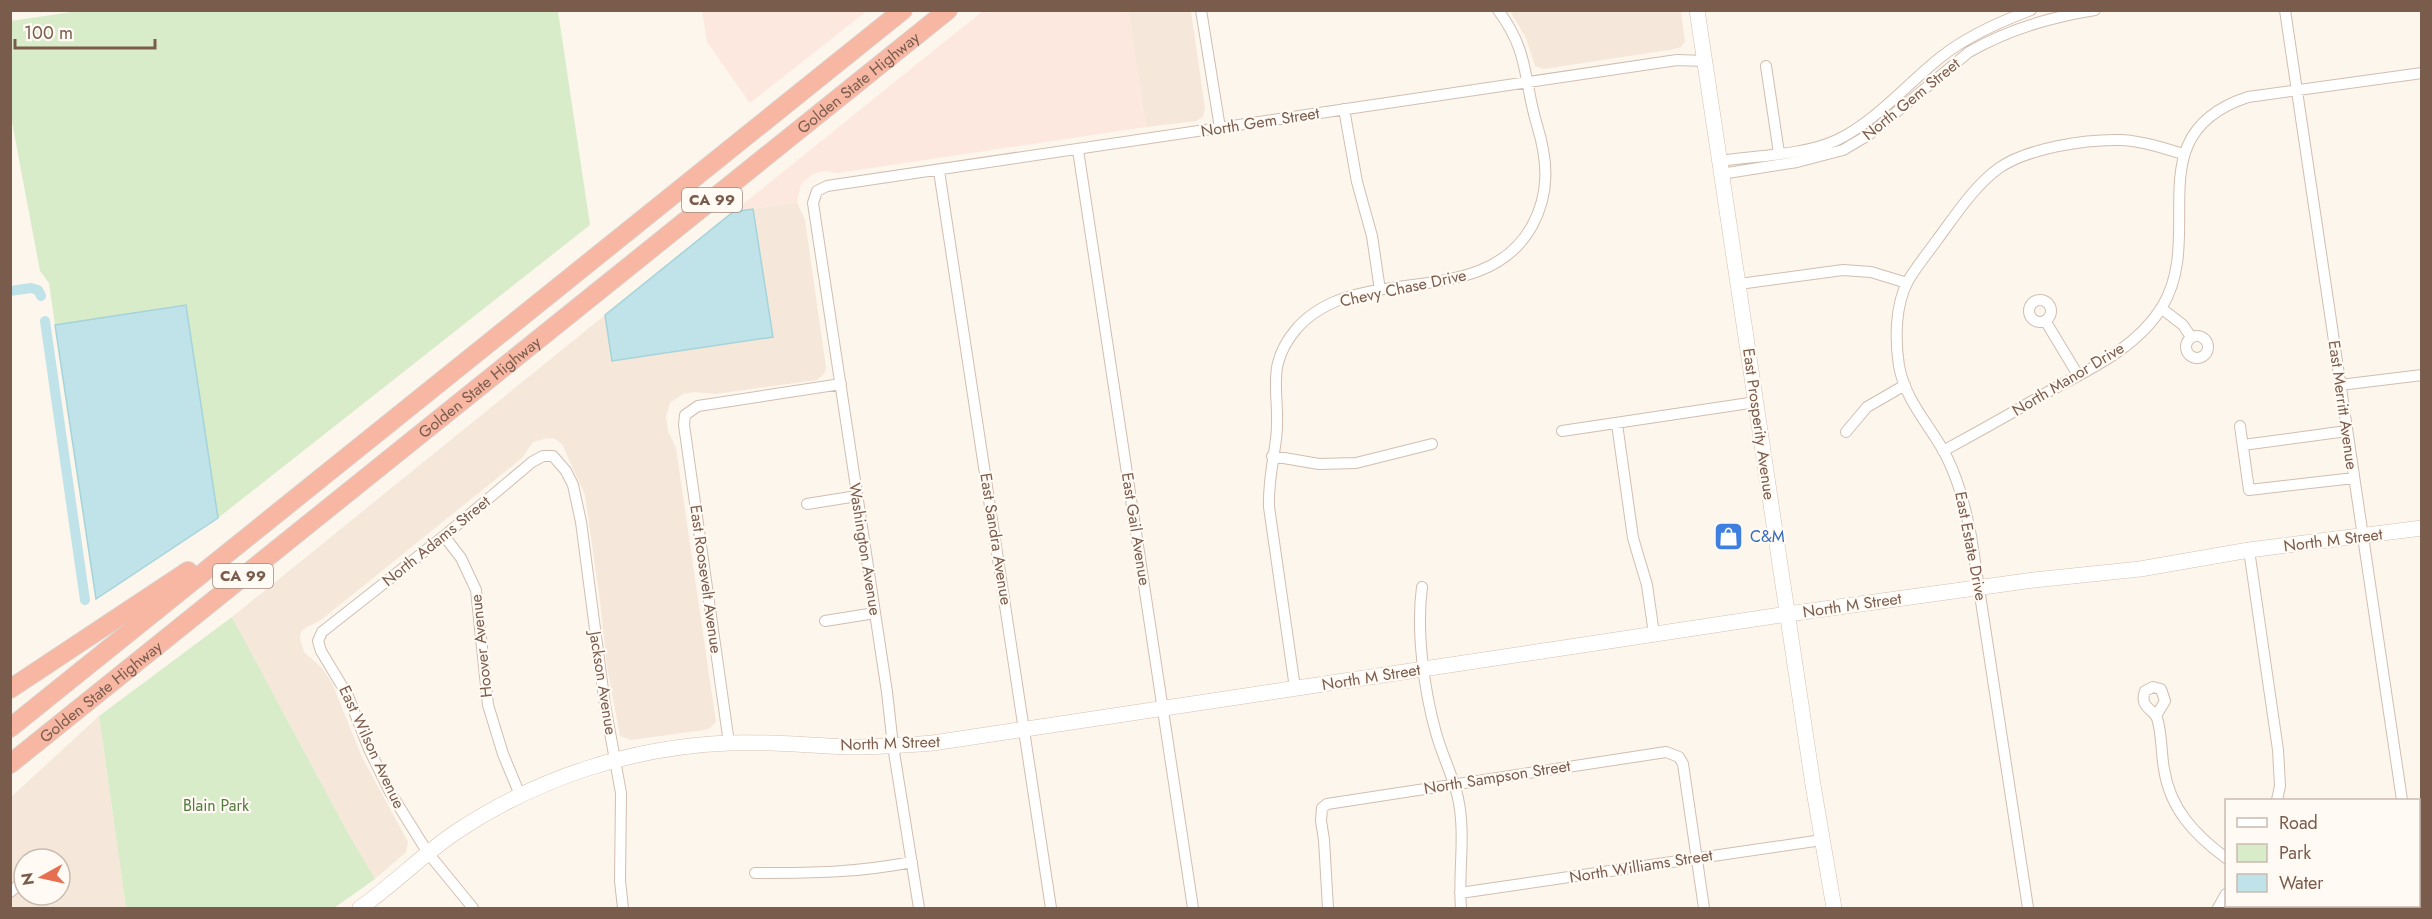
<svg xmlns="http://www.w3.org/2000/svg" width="2432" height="919" font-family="Jost,sans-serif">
  <rect width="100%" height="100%" fill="#fdf6ec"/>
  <path fill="#f5e8da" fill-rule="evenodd" d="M1128 11H1191L1205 108 1203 117 1196 121 1146 127Z
    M1510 11H1681L1685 42 1681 47 1675 49 1544 69 1535 66 1526 38Z
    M797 202 805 220 826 367 825 373 817 380 715 394 696 392 683 394 670 403 666 417 668 431 676 448 716 722 709 729 704 730 631 740 620 736 607 667 600 601 585 495 562 444 555 439 548 438 533 442 522 458 321 620 307 627 301 632 300 638 304 652 322 668 332 683 362 757 408 842 406 852 375 879 348 833 232 617 605 315 612 361 773 337 753 209Z
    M99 716 126 908H11V797ZM24 859H60V895H24Z"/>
  <path fill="#fde8e0" d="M984 10 1128 11 1146 127 838 173 823 171 813 174 801 184 797 202 733 212Z
    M702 11V10L867 11 750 103 707 42Z"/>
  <path fill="#d8ecc9" d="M86 10 558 11 590 225 218 518 186 305 55 325 49 283 40 271 11 117 10 21Z
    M232 617 348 833 375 879 334 908H126L99 716Z"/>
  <path fill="#bfe3e8" stroke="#a5d3da" stroke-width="1.5" d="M753 209 773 337 612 361 605 315 733 212Z
    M186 305 218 518 96 599 55 325Z"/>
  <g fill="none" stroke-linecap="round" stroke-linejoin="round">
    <path stroke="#bfe3e8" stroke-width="10" d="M10 291 31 288 38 290 41 296
      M45 321 85 600"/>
    <defs>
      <path id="street" d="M1201 10 1220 128
        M2285 10 2402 800
        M1766 66 1779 153
        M1344 109 1357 182 1372 236 1380 290
        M1078 150 1193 908
        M1719 161C1754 156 1806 155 1837 140 1875 122 1908 83 1941 57 1967 36 1999 22 2031 10
        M939 171 1051 908
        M1721 174 1797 162 1843 150 1870 134 1969 52C2009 29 2050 17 2095 10
        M1739 284 1843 270 1871 272 1907 283
        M2029 311a11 11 0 1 1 22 0a11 11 0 1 1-22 0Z
        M2161 308 2183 325 2191 337
        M2046 322 2078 375
        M2186 347a11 11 0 1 1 22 0a11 11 0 1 1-22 0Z
        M2340 385 2422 375
        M1617 424 1633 538 1647 585 1654 634
        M2240 426 2249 490 2354 478
        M1562 431 1756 402
        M1846 432 1867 407 1905 385
        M2243 445 2347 431
        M1943 451C1978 432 2012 413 2046 393 2088 370 2136 349 2162 307 2207 233 2135 134 2248 97L2422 73
        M1272 456 1319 464 1356 463 1432 444
        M807 504 857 496
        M444 536 461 558 476 590 488 705 503 754 520 795
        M2249 550 2278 750 2280 786 2277 800
        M1422 587C1416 631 1424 690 1436 733 1442 755 1453 776 1458 798 1466 835 1458 872 1461 908
        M825 621 875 613
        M1295 688 1269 507C1268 483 1273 463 1276 439 1282 395 1262 368 1298 327 1360 260 1483 313 1532 226 1550 193 1548 161 1537 125 1523 79 1530 53 1498 10
        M2156 716 2165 701 2161 689 2153 687 2145 691C2139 707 2153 709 2157 718 2162 733 2161 753 2164 769 2170 809 2195 835 2226 858
        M729 743 684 425 685 415 698 406 841 384
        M2418 835 2422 834
        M50 859 51 858
        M755 873C811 873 856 873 912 862
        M10 892 24 881
        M1460 893 1822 840
        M2277 906 2280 908
        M2418 906V908
        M473 908 428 853 390 792 369 749 348 696 321 651 318 641 322 632 444 536 532 462 543 456H553L566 471 573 485 581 522 605 705 621 793 620 881 623 908
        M919 908 893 746 887 692 813 203 817 191 827 186 1677 60 1705 61
        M1328 908 1324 840 1321 821 1322 808 1327 804 1666 752 1679 757 1683 764 1704 908
        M2028 908 1971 536C1965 506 1958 477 1943 450 1927 422 1905 399 1899 366 1895 340 1895 305 1908 281 1916 267 1927 254 1937 240 1955 216 1974 186 1999 168 2028 148 2086 139 2121 140 2142 141 2164 148 2183 154
        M2218 908 2226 894
        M2288 908 2293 906"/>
      <path id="secondary" d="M1697 10 1813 785 1834 908
        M360 908C393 885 422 855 456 832 537 778 631 747 729 743 770 741 810 746 851 747 878 747 906 745 933 743L1788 614 2034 580 2140 569 2249 550 2422 528"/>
      <g id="highway">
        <path d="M10 689 188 571"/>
        <path d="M10 728 903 10"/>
        <path id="s1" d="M10 764 948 10"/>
      </g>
    </defs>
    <use href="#street" stroke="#d1beb0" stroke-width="12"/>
    <use href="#secondary" stroke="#d6c0b0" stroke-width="16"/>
    <use href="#highway" stroke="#dad1cd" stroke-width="20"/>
    <use href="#street" stroke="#fff" stroke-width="10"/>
    <use href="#secondary" stroke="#fff" stroke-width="15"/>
    <use href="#highway" stroke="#f7b7a3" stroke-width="18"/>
  </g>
  <defs>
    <symbol id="shop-square" viewBox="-11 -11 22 22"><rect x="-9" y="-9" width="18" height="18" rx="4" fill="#3f7fe0" stroke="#fffaf3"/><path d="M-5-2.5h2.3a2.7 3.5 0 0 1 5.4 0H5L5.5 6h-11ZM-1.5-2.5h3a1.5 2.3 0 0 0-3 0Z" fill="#fff"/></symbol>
  </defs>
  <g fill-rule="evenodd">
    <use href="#shop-square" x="1712" y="520" width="33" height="33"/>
  </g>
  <g text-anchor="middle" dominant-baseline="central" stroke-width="4.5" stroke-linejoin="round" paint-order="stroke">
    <g fill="#fffaf3" stroke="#a28b7f" stroke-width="1.5">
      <rect x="682" y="188" width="60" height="24" rx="4.5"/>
      <rect x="213" y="564" width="60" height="24" rx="4.5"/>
    </g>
    <g font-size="15" font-weight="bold" fill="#7a5c4d">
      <text x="712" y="200">CA 99</text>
      <text x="243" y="576">CA 99</text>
    </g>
    <g font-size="16" fill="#7a5c4d" stroke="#fffaf3">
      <text stroke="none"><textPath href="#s1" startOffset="1088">Golden State Highway</textPath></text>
      <text transform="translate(1911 99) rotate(-39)">North Gem Street</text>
      <text transform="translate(1260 122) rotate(-9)">North Gem Street</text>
      <text transform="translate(1403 288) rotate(-12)">Chevy Chase Drive</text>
      <text transform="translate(2068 379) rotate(-31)">North Manor Drive</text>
      <text stroke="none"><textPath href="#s1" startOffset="602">Golden State Highway</textPath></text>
      <text transform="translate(2343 405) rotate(82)">East Merritt Avenue</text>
      <text transform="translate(1759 424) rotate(82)">East Prosperity Avenue</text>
      <text transform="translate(1136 529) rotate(81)">East Gail Avenue</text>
      <text transform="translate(996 539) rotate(81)">East Sandra Avenue</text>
      <text transform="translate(2333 540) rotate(-7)">North M Street</text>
      <text transform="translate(436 541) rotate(-39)">North Adams Street</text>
      <text transform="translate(1971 546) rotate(79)">East Estate Drive</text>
      <text transform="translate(865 549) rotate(81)">Washington Avenue</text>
      <text transform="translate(706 579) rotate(82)">East Roosevelt Avenue</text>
      <text transform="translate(1852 605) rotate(-8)">North M Street</text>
      <text transform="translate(481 646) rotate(-96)">Hoover Avenue</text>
      <text transform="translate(1371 677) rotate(-9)">North M Street</text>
      <text transform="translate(603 683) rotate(81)">Jackson Avenue</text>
      <text stroke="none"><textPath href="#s1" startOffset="116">Golden State Highway</textPath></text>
      <text transform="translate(890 743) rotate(-2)">North M Street</text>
      <text transform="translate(372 747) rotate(65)">East Wilson Avenue</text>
      <text transform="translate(1497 777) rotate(-9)">North Sampson Street</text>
      <text transform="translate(1641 866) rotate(-9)">North Williams Street</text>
    </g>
    <g font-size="16" fill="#366cbe" stroke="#fffaf3" text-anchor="start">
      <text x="1750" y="536">C&amp;M</text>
    </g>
    <g font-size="16" fill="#537a41" stroke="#fffaf3">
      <text x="216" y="805">Blain Park</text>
    </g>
  </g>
  <rect width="2432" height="919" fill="none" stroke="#7a5c4d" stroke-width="24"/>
  <rect x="2225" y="799" width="195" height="108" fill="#fffaf3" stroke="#cabbb1" stroke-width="1.5"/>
  <rect x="2237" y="818" width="30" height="9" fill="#ffffff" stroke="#cabbb1" stroke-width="1.5"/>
  <text x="2279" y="829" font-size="18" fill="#7a5c4d">Road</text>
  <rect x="2237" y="844" width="30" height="18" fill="#d8ecc9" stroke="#cabbb1" stroke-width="1.5"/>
  <text x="2279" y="859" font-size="18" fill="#7a5c4d">Park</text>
  <rect x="2237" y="874" width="30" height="18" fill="#bfe3e8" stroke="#cabbb1" stroke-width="1.5"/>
  <text x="2279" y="889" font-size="18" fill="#7a5c4d">Water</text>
  <g transform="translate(42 877) rotate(262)"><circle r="28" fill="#fffaf3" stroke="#cabbb1" stroke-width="1.5"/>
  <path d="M0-4.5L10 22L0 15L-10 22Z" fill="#e76f51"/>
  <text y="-9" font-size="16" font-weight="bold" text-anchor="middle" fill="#7a5c4d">N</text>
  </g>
  <path d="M15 39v9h140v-9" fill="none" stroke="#7a5c4d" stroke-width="3"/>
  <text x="24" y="39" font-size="18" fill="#7a5c4d" stroke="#fffaf3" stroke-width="4.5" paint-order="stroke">100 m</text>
</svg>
